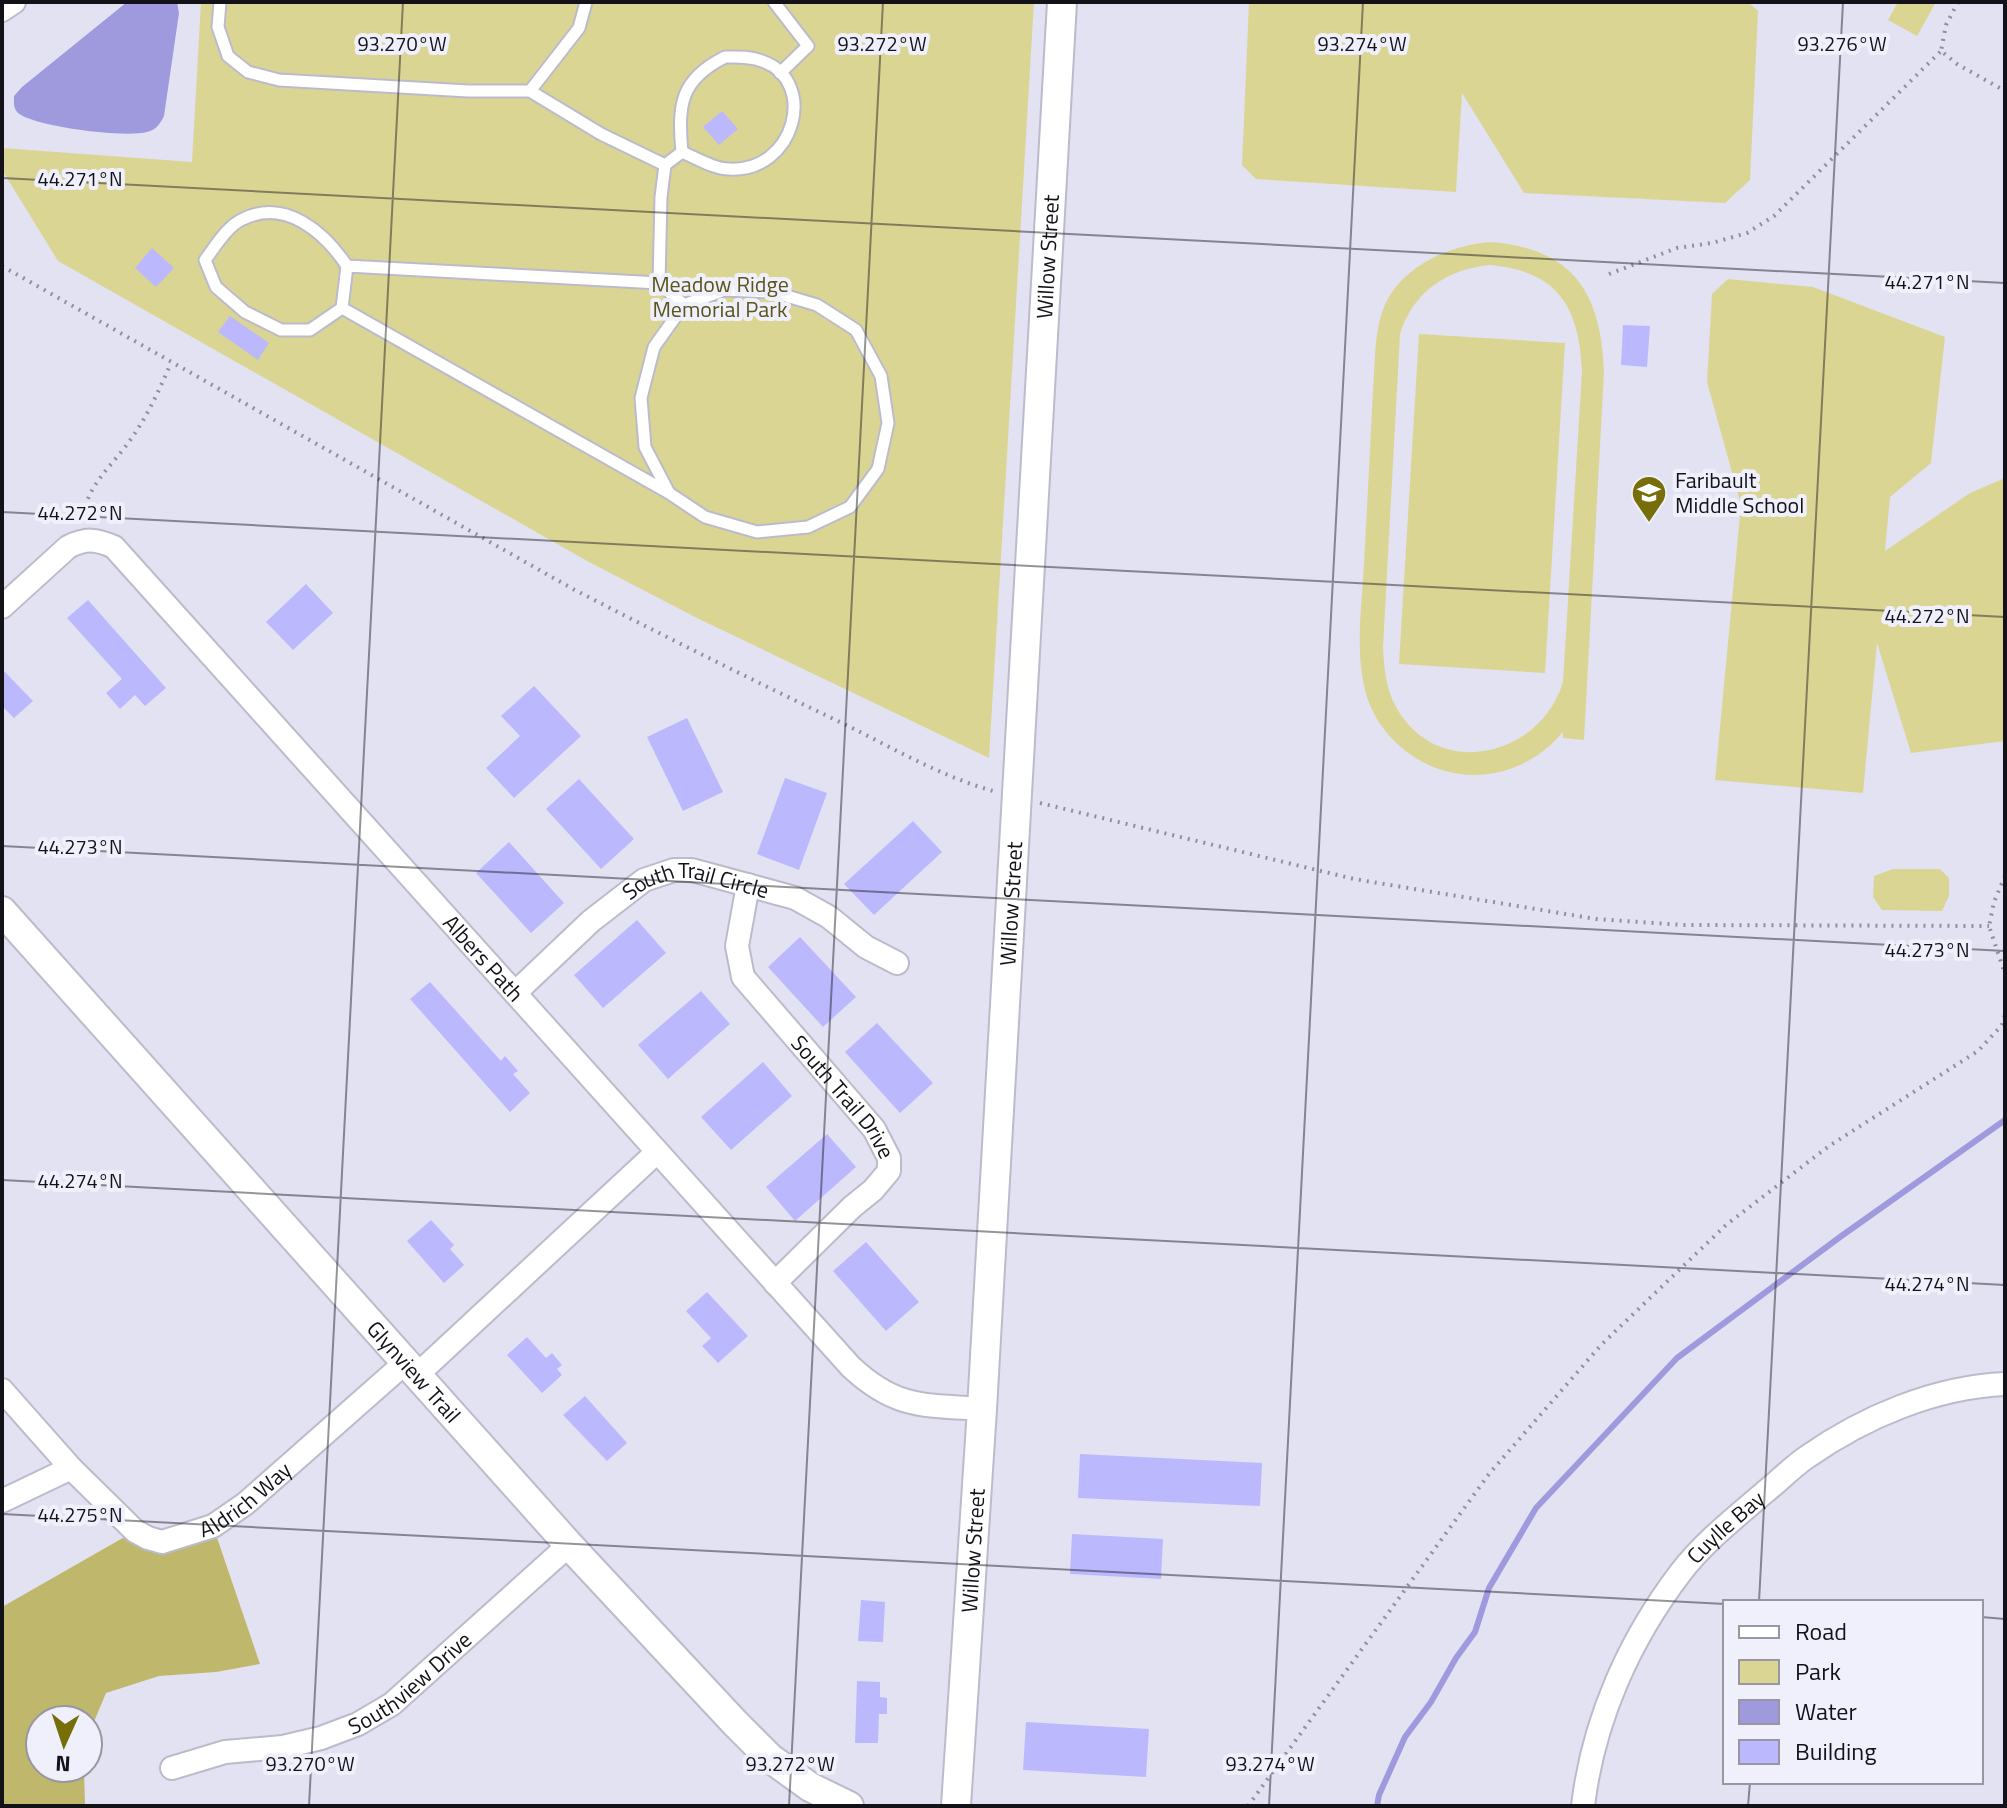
<svg xmlns="http://www.w3.org/2000/svg" width="2007" height="1808" font-family="'Titillium Web',sans-serif">
  <rect width="100%" height="100%" fill="#e2e2f2"/>
  <path fill="#dbd594" fill-rule="evenodd" d="M201 2H1034L989 758 697 618 589 562 58 261 2 170V148L192 162Z
    M1249 2H1748L1758 11 1750 180 1725 203 1524 193 1462 93 1456 192 1256 179 1242 165Z
    M1898 2H1936L1917 36 1888 20Z
    M1491 242C1574 249 1601 293 1604 372L1584 740 1563 738V732C1536 764 1496 781 1454 773 1415 766 1379 735 1367 697 1354 654 1362 606 1364 563 1368 494 1371 424 1375 355 1376 339 1378 322 1384 307 1401 266 1450 245 1491 242ZM1490 265C1559 271 1579 308 1582 371L1563 682C1540 758 1437 781 1396 707 1386 689 1384 668 1383 647L1400 334C1413 292 1447 269 1490 265Z
    M1728 279 1813 287 1945 337 1931 463 1890 497 1885 551 1970 493 2005 478V741L1911 753 1877 643 1863 793 1715 780 1741 505 1707 382 1712 294Z
    M1419 334 1565 343 1545 673 1399 664Z
    M1893 869H1940L1949 878V896L1942 911 1882 910 1873 897 1874 876Z"/>
  <path fill="#bfb76b" d="M213 1526 260 1664 216 1672 159 1676 106 1693 88 1736V1720H40V1768H84L85 1806H2V1607L135 1531 148 1538Z"/>
  <path fill="#9f9ade" d="M127 2H177L179 13 164 116C160 124 156 130 147 132 125 138 35 127 18 113 13 108 14 102 14 96L22 87Z"/>
  <g fill="none" stroke-linecap="round" stroke-linejoin="round">
    <path stroke="#9f9ade" stroke-width="6" d="M1377 1806 1379 1795 1405 1737 1431 1702 1456 1658 1475 1632 1489 1588 1536 1508 1677 1358 1840 1237 2005 1120"/>
  </g>
  <path fill="#bcb8fe" d="M722 111 738 129 719 145 703 127Z
    M152 248 174 268 156 287 135 268Z
    M230 316 269 343 258 360 218 332Z
    M1623 325 1650 326 1647 367 1621 365Z
    M306 584 333 613 293 650 266 622Z
    M88 600 166 688 145 706 135 695 120 709 106 693 122 679 67 618Z
    M2 669 33 701 14 718 2 706Z
    M534 686 581 736 514 798 486 768 520 736 501 716Z
    M687 718 723 792 683 811 647 737Z
    M785 778 827 793 799 870 757 854Z
    M579 779 634 839 601 869 546 809Z
    M913 821 942 852 874 915 844 884Z
    M509 842 564 903 531 933 476 873Z
    M637 920 666 953 603 1008 574 975Z
    M800 937 856 997 823 1027 768 967Z
    M430 982 501 1061 505 1056 518 1071 513 1074 530 1093 510 1112 410 999Z
    M701 991 730 1024 668 1079 638 1045Z
    M877 1023 933 1083 900 1113 845 1052Z
    M763 1062 792 1096 731 1150 701 1117Z
    M827 1134 856 1167 795 1221 766 1187Z
    M431 1220 454 1245 450 1249 464 1265 444 1283 407 1241Z
    M866 1242 919 1302 886 1331 833 1271Z
    M707 1292 748 1336 718 1363 702 1346 711 1338 686 1311Z
    M527 1337 546 1358 552 1353 562 1365 557 1369 562 1375 542 1393 507 1355Z
    M585 1396 627 1443 607 1461 563 1415Z
    M1080 1454 1262 1463 1260 1506 1078 1498Z
    M1072 1534 1163 1539 1161 1579 1070 1574Z
    M861 1600 885 1602 883 1642 858 1641Z
    M857 1681 880 1682V1697L887 1698V1714H879L878 1743H855Z
    M1026 1722 1149 1729 1146 1777 1023 1770Z"/>
  <g fill="none" stroke-linecap="round" stroke-linejoin="round">
    <defs>
      <path id="service" d="M220 2 218 27 228 56 248 72 279 80 468 91H530L579 28 586 2
        M774 2 808 46 780 73
        M725 57C737 57 749 56 762 61 819 81 795 173 729 169 714 169 696 158 682 152 678 106 679 80 725 57Z
        M530 91 601 134 665 165 682 152
        M665 165 661 197 659 283 684 305 654 347 641 398 645 447 669 493 705 517 757 532 808 527 850 507 878 469 888 423 881 376 856 330 817 305 773 292 724 290 684 305
        M347 266 659 283
        M342 308 310 330H281L245 312 216 287 205 260C215 247 227 226 243 219 286 198 325 233 347 266L342 308 669 493"/>
      <g id="minor">
        <path d="M2 10 14 2"/>
        <path id="s1" d="M2 607 68 547C86 538 96 539 114 547L851 1367C896 1409 924 1405 982 1409"/>
        <path id="s2" d="M748 885 737 946 743 977 874 1129 889 1158V1171L873 1190 852 1207 775 1283"/>
        <path id="s3" d="M515 993 591 921 644 880 674 870H692L795 898 829 917 866 947 897 963"/>
        <path d="M418 1374 657 1152"/>
        <path id="s4" d="M2 1390 71 1468 135 1531 148 1538 162 1542 213 1526 245 1504 406 1362"/>
        <path d="M2 1501 71 1468"/>
        <path id="s5" d="M172 1768 225 1752 283 1747 321 1738 358 1724 392 1704 569 1545"/>
        <path id="s6" d="M1583 1806C1593 1721 1629 1640 1681 1572 1704 1542 1736 1517 1765 1492 1779 1481 1792 1467 1807 1457 1864 1417 1935 1387 2005 1384"/>
      </g>
      <g id="tertiary">
        <path id="s7" d="M2 911 569 1545 735 1723 770 1758 810 1787 849 1806"/>
        <path id="s8" d="M956 1806 982 1409 1062 2"/>
      </g>
    </defs>
    <use href="#service" stroke="#bbbbcb" stroke-width="15"/>
    <use href="#minor" stroke="#bbbbcb" stroke-width="26"/>
    <use href="#tertiary" stroke="#bbbbcb" stroke-width="32"/>
    <path stroke="#908f9b" stroke-width="4" stroke-dasharray="2 6" stroke-linecap="butt" d="M1958 2 1946 25 1941 51 1957 64 2005 91
      M2 266 573 589C662 635 752 680 842 723 891 747 940 776 993 791
      M1609 274 1677 248 1712 243 1747 233 1774 216 1941 51
      M82 522C86 484 113 466 133 436 149 413 160 388 171 363
      M1040 803 1354 879 1596 919 1683 925 1989 926
      M2005 876 1994 902 1989 926 2005 974
      M1248 1806 1489 1474 1601 1345 1726 1225 1829 1146 1978 1051 2002 1025 2005 1015"/>
    <use href="#service" stroke="#fff" stroke-width="11"/>
    <use href="#minor" stroke="#fff" stroke-width="22"/>
    <use href="#tertiary" stroke="#fff" stroke-width="28"/>
  </g>
  <path fill="none" stroke="#131218" stroke-width="2" stroke-opacity="0.45" d="M2 178 2005 283M2 512 2005 617M2 846 2005 951M2 1180 2005 1285M2 1514 1725 1604M1759 1602 1843 2M1981 1617 2005 1619M309 1806 403 2M789 1806 883 2M1269 1806 1363 2M1748 1806 1750 1782"/>
  <defs>
    <symbol id="school-pin" viewBox="-11 -11 22 30"><path d="M0 17L-7.5 6A9.5 9.5 0 1 1 7.5 6Z" fill="#776d09" stroke="#f0f0fd"/><path d="M0-5L7-2L0 1L-7-2ZM-4 1L0 2.5L4 1V4Q0 6-4 4Z" fill="#fff"/></symbol>
  </defs>
  <g fill-rule="evenodd">
    <use href="#school-pin" x="1629" y="473" width="40" height="54"/>
  </g>
  <g text-anchor="middle" dominant-baseline="central" stroke-width="8" stroke-linejoin="round" paint-order="stroke">
    <g font-size="22" fill="#131218" stroke="#f0f0fd">
      <text stroke="none"><textPath href="#s8" startOffset="1552">Willow Street</textPath></text>
      <text stroke="none"><textPath href="#s3" startOffset="224">South Trail Circle</textPath></text>
      <text stroke="none"><textPath href="#s8" startOffset="904">Willow Street</textPath></text>
      <text stroke="none"><textPath href="#s1" startOffset="690">Albers Path</textPath></text>
      <text stroke="none"><textPath href="#s2" startOffset="250">South Trail Drive</textPath></text>
      <text stroke="none"><textPath href="#s7" startOffset="618">Glynview Trail</textPath></text>
      <text stroke="none"><textPath href="#s4" startOffset="318">Aldrich Way</textPath></text>
      <text stroke="none"><textPath href="#s6" startOffset="320">Cuylle Bay</textPath></text>
      <text stroke="none"><textPath href="#s8" startOffset="256">Willow Street</textPath></text>
      <text stroke="none"><textPath href="#s5" startOffset="258">Southview Drive</textPath></text>
    </g>
    <g font-size="22" fill="#5b541b" stroke="#f0f0fd">
      <text x="720" y="284">Meadow Ridge<tspan x="720" dy="25">Memorial Park</tspan></text>
    </g>
    <g font-size="22" fill="#131218" stroke="#f0f0fd" text-anchor="start">
      <text x="1675" y="480">Faribault<tspan x="1675" dy="25">Middle School</tspan></text>
    </g>
  </g>
  <g font-size="20" text-anchor="middle" fill="#131218" stroke="#f0f0fd" stroke-width="8" stroke-linejoin="round" paint-order="stroke">
    <text x="402" y="51">93.270°W</text>
    <text x="882" y="51">93.272°W</text>
    <text x="1362" y="51">93.274°W</text>
    <text x="1842" y="51">93.276°W</text>
    <text x="80" y="186">44.271°N</text>
    <text x="1927" y="289">44.271°N</text>
    <text x="80" y="520">44.272°N</text>
    <text x="1927" y="623">44.272°N</text>
    <text x="80" y="854">44.273°N</text>
    <text x="1927" y="957">44.273°N</text>
    <text x="80" y="1188">44.274°N</text>
    <text x="1927" y="1291">44.274°N</text>
    <text x="80" y="1522">44.275°N</text>
    <text x="310" y="1771">93.270°W</text>
    <text x="790" y="1771">93.272°W</text>
    <text x="1270" y="1771">93.274°W</text>
  </g>
  <rect width="2007" height="1808" fill="none" stroke="#131218" stroke-width="8"/>
  <rect x="1723" y="1600" width="260" height="184" fill="#f0f0fd" stroke="#9897a1" stroke-width="2"/>
  <rect x="1739" y="1626" width="40" height="12" fill="#ffffff" stroke="#9897a1" stroke-width="2"/>
  <text x="1795" y="1640" font-size="24" fill="#131218">Road</text>
  <rect x="1739" y="1660" width="40" height="24" fill="#dbd594" stroke="#9897a1" stroke-width="2"/>
  <text x="1795" y="1680" font-size="24" fill="#131218">Park</text>
  <rect x="1739" y="1700" width="40" height="24" fill="#9f9ade" stroke="#9897a1" stroke-width="2"/>
  <text x="1795" y="1720" font-size="24" fill="#131218">Water</text>
  <rect x="1739" y="1740" width="40" height="24" fill="#bcb8fe" stroke="#9897a1" stroke-width="2"/>
  <text x="1795" y="1760" font-size="24" fill="#131218">Building</text>
  <g transform="translate(64 1744) rotate(183)"><circle r="38" fill="#f0f0fd" stroke="#9897a1" stroke-width="2"/>
  <path d="M0-6L14 30L0 20L-14 30Z" fill="#776d09"/>
  <text y="-12" font-size="22" font-weight="bold" text-anchor="middle" fill="#131218">N</text>
  </g>
</svg>
